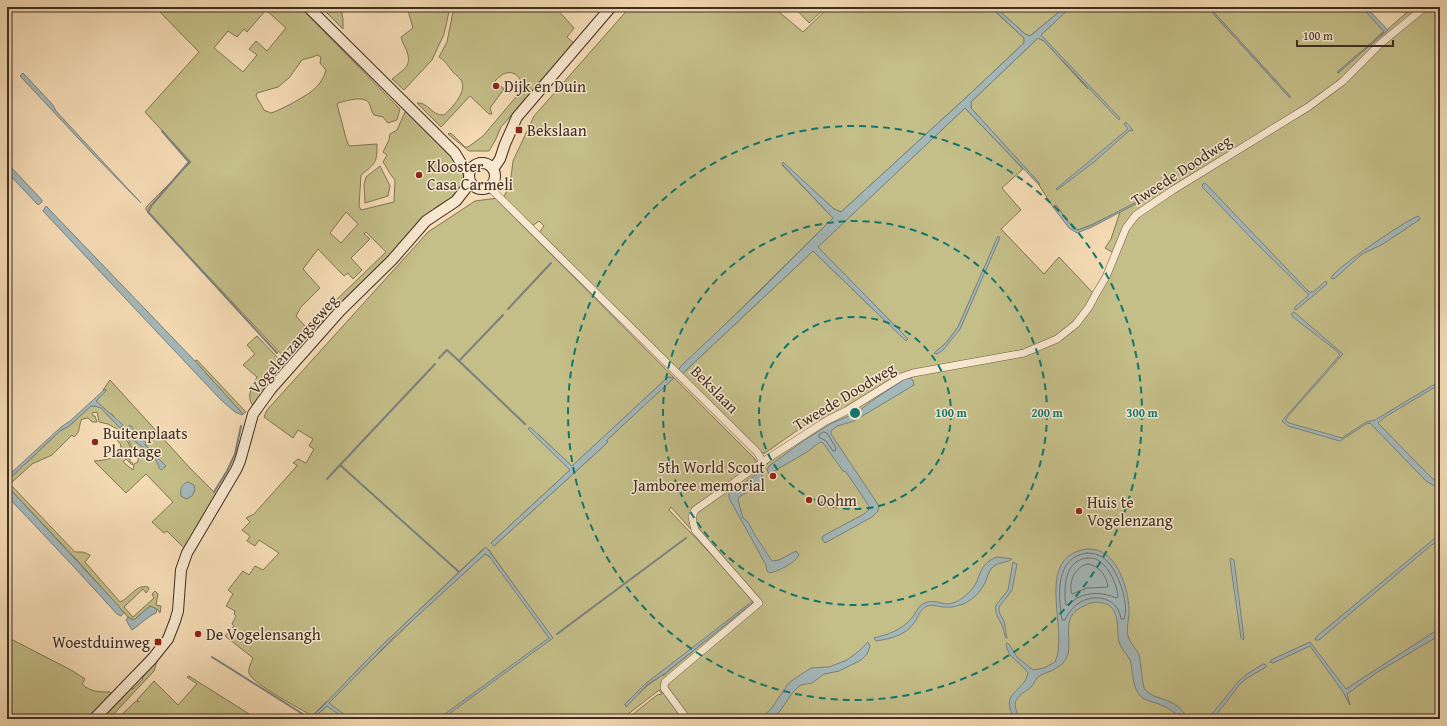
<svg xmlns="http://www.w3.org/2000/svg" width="1447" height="726" font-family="'Gentium Book Plus',serif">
  <rect width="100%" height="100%" fill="#f5dcb5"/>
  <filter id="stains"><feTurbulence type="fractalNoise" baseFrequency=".005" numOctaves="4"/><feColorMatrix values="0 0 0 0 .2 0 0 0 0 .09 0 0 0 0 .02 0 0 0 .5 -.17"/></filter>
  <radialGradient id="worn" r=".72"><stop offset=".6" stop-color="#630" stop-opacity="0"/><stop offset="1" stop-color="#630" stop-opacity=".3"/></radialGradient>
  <path fill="#c4be88" stroke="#827656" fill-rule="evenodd" d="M155 7H300L400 109 397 120 388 123 383 117 374 115C371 111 371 107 369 103 363 95 346 101 338 103L337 104 346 138 349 146 377 144C377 163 376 163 361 175L359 206 361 210 394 202 395 180 391 175 383 162 387 155 383 152 389 140 390 134 397 130 406 110 449 152 464 173 465 184 458 194 436 207 338 307 334 302 386 252 366 232 364 234 370 239 351 258 362 270 353 279 348 273 344 276 318 249 303 269 320 288 301 307 296 316 305 326 309 329 322 321H327L254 407C245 397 252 387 257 377L243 365 255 354 247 345 257 336 278 358 282 355 146 210V208L148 205 191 162 145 112 199 52ZM266 10 286 28 267 51 256 41 249 49 257 55 243 72 214 48 228 31 237 37 244 29 247 32ZM317 55 321 57 320 63 326 70C321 89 306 95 291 104 284 107 278 111 271 113L264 110 256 96 257 93 278 87 289 78 302 60C307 58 312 58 317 55ZM346 212 358 224 341 243 330 233Z
    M321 7H341L343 20V29Z
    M407 7H450L444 34 432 60 404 90 392 79C404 69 413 66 406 49 404 45 402 42 401 37L413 28Z
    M454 7H555L574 28 567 37 576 45 566 53 501 127 495 141 489 151H469L448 134 449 133 452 134 465 147H468L483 136 521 91C524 82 517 70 506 73 502 74 498 78 495 81L504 89 490 108 492 114H489L470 96 441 127 417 103C429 102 431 116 444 115 452 108 468 91 461 80 459 77 456 75 454 73 448 67 447 62 439 57L447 42Z
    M630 7H773L803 32 829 7H990L1024 38V43L972 92 841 212 834 209 783 163 782 165 833 218 678 371 539 233 544 226 539 221 532 226 503 198 510 185 513 161 534 116Z
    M794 7H826L809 23Z
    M995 7H1065L1030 36 1025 34Z
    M1070 7H1207L1290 98V96L1209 7H1362L1384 31 1338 73 1413 7H1422L1355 67 1317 98 1136 213 1114 253 1105 248 1111 239 1120 212 1144 199 1091 225 1078 230 1073 228 1056 205 1053 207 1039 185 1040 184 971 108V102L1038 38 1044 41 1088 89 1041 35Z
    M1427 7H1440V719H627L657 695 662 694 659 690 622 719H312L327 706V701L312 716C301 709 252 684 249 673 248 668 251 663 253 658L225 636 234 626 232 624 236 616 234 614 235 611 226 606 233 594 228 590 243 571 249 575 255 566 263 570 279 553 259 540 255 546 247 541 250 536 242 530 250 522 246 518 254 514 296 467 297 465 293 463 298 459 306 463 314 449 309 446 313 439 298 430 293 438 264 417 267 410 428 232 475 201 498 198 499 202 754 458 757 462 756 464 760 468 811 433 909 376 1025 354 1077 325 1128 229 1137 216 1310 108 1382 44ZM668 377 673 378 607 440V443L494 546 491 543 570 470 538 434 572 467ZM671 507 729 572H728L669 510ZM483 549 489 550 540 622 490 557 485 554 416 617 347 684 342 686 372 655ZM754 601 671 669 663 676 664 674 648 685 626 706 625 704 644 685Z
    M965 108 1023 169 1002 188 1021 210 1001 229 1044 274 1059 257 1092 292 1095 294 1070 328 1036 347 912 372 821 422 818 417 812 420 765 453H762L681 375 813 251 877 313 908 339 817 247ZM998 237 999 238 960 329 937 354 934 353 946 343 958 327Z
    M380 166 390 186 388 196 365 203 364 185 366 177Z
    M197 360 246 412 243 414 195 361Z
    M110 380 189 467 217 495 184 548 167 531 164 533 152 522 173 502 146 474 126 493 94 461C106 460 120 459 121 445L115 437 120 433 128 442 133 455 130 457 127 456 126 458 130 459V462L133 463 132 465 126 459 123 462 133 470 134 464 138 462V456L135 455 129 441 121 432V431L108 424 99 422 97 412 92 413 93 416H95L97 422H92L88 418 82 419C78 426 81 432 74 437L72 435 52 455 32 464 10 484 75 552H83L90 555 89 557 85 562 120 602C130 598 136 584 148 587L149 589 146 593 143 589 124 607 133 617 154 598 152 594 155 591 158 594 156 605 161 606 160 613 158 610 150 606 134 620 128 617 77 560 7 486V481L60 431 69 426 91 406H95L101 408 120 428 113 415 108 412 96 401 106 391 105 389 103 390ZM124 431 145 444 165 467 159 466C154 451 134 443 124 431Z
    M7 637 73 671 85 679 82 684C90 692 100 692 110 692L112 694 94 714 93 712 89 717 90 719H7Z
    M155 660 157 661 154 671 109 719H99L117 701 131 688 133 689 143 679 142 678Z
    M189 676 257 719H140L139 716H135L136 719H117L136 701 139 702 137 700 154 681 178 705 197 684 187 677Z"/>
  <path fill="#a3b8ba" stroke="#7b817e" d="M991 7H995L1025 34 1030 36 1065 7H1071L1041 35 1120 118 1119 120 1044 41 1038 38 971 102V108L1040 184 1039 185 965 108 818 247 908 339 906 341 813 251 681 375 678 371 681 366 756 295 833 218 782 164 783 162 834 209 841 212 972 92 1024 43V38Z
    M1207 7H1209L1290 96V98Z
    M1362 7H1366L1388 30 1338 73 1337 72 1384 32Z
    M23 73 53 105 56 111 141 203 93 154 20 76Z
    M1126 122 1133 130 1132 131 1130 130 1094 162 1057 190 1056 189 1128 129 1124 124Z
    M7 163 42 200V202L38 205 7 172Z
    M1205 183 1309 292H1313L1326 281 1327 284 1296 310 1294 309 1295 307 1308 296V294L1256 243 1209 194 1202 187 1203 184Z
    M1144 198 1145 199 1092 227 1077 233 1069 228 1053 207 1056 205 1073 228 1078 230 1092 225Z
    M46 206 195 361 243 414 242 415 235 412 221 400 43 211Z
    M1418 216 1420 218 1419 220 1383 244 1362 254 1334 279 1331 278C1334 269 1405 221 1418 216Z
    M998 236 1000 238 960 329 943 350 937 354 934 353 946 343 958 327Z
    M1294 312 1343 354 1295 408 1286 419V421L1289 423 1342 438 1366 422 1375 420 1440 381V384L1385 417 1378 423 1416 462 1433 479 1440 483V489L1426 481 1370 423 1366 424 1340 441 1288 426 1282 421 1340 355 1337 351 1293 317 1291 314Z
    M668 377 674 378 607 440V443L494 546 491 543 570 470 528 429 530 427 572 466Z
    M906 378H910L913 380 914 385 854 421 837 426 831 431V434L879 506 878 511 872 517 825 543 822 539 823 536 864 514 869 509V506L846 472 843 471 823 443 820 442 807 452 769 474 767 470 769 466 806 439 832 423 856 413 876 398Z
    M105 389 106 391 96 401 123 425 120 428 101 408 95 406H91L69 426 60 431 7 481V477L10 474 61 427 70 421Z
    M130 425 146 443 145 445 166 466 161 470 159 468C158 455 132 441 123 431Z
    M760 472 764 479 760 485 739 497 738 500 743 518 748 522 755 535 772 561 779 560 796 551 799 555C794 564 780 570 770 573L767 571 766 565 729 498V493Z
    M188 482 194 485 195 490 192 496 186 499 181 496C180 490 181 484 188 482Z
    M7 486 115 602 124 613 121 616 117 614 74 567 7 496Z
    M1440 534V539L1429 547 1319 640H1315L1316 637Z
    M486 547 553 638 442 719H438L549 638 489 556 485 554 392 639 329 703 350 719H345L327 706 312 719H309L320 709 372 655Z
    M1087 549C1093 549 1100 550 1105 554 1121 565 1129 593 1129 612 1129 619 1126 629 1128 636 1130 643 1136 648 1139 655 1142 666 1141 677 1144 688 1151 698 1162 697 1172 703 1179 706 1184 712 1188 719H1181C1175 713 1169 708 1161 705 1153 701 1144 702 1138 693 1132 683 1133 670 1130 660 1127 654 1121 649 1119 642 1116 628 1121 607 1103 603 1097 602 1091 602 1086 605 1054 617 1079 645 1063 663 1060 666 1055 669 1051 671 1046 673 1041 674 1037 678 1035 681 1033 685 1030 688 1015 698 1011 701 1020 719H1015C998 692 1024 693 1028 673 1021 662 1008 659 1006 644L1007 643 1009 644 1017 657 1033 670 1044 668 1055 662C1070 629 1032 557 1087 549Z
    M997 557 1012 559C1006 564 997 561 991 569 988 573 987 578 985 583 980 592 973 600 963 604 957 606 951 608 945 607 939 607 933 604 927 606 920 609 918 617 914 623 906 635 890 639 876 641L874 638C889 634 900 631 911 619 916 614 917 606 925 603 934 599 940 604 948 604 956 603 962 599 967 594 983 582 975 565 997 557Z
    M1231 558 1234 560 1244 638 1243 640 1241 638 1230 560Z
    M1013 562 1017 564 1012 590 999 607V611L1000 614 1004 621 1007 638H1006C1004 635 1004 631 1003 628 1000 619 994 615 996 605L1008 590Z
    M754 600 755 601 664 674 648 684 626 707 625 704 644 685Z
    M150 606 157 609 156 613C148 616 141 624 132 630L126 620 128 617 133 620 135 619Z
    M1440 628V634L1435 638 1376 673 1347 694 1350 705 1343 692 1310 646 1273 663 1270 662 1271 660 1310 642 1346 689Z
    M868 642 870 646 867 654 861 660 839 671 824 674 812 683 801 685 797 688 793 692 780 711 772 719H758L763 716 771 709 788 684 794 679 811 668 829 667 847 660 859 651Z
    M1263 664 1266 665V667L1247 678 1240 684 1213 719H1208L1238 682 1247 674Z"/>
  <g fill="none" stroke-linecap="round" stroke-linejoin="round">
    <path stroke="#71736f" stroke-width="1" d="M824 432 827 433 836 448 835 451H833L826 441 819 437V435Z
      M1087 553C1092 553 1098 554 1102 557 1117 566 1130 603 1124 619H1121C1118 595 1089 592 1074 607 1070 611 1067 615 1065 620H1062C1058 595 1055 557 1087 553Z
      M1087 558C1091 558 1096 558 1099 561 1110 568 1117 585 1118 597L1116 598C1103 592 1089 592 1077 598 1073 601 1070 604 1066 605 1065 602 1065 597 1065 593 1065 577 1069 560 1087 558Z
      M1088 564C1099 565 1107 577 1108 587L1087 588 1072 594C1068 582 1075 566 1088 564Z"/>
    <path stroke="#7b817e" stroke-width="2" d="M162 131 189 162 151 206 148 212 277 353
      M508 309 551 263
      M439 358 447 350 459 361 503 315
      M459 361 525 424
      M435 364 340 465 459 572
      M327 479 340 465
      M214 492 227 471 235 454 241 426
      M557 634 686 538
      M212 657 309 718"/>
    <defs>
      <path id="street" d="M489 187 757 452 763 462
        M687 719 664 688 665 682 759 603 695 530 692 517 695 510 767 459 826 421 846 411 901 377 913 373 1024 353 1057 339 1076 324 1089 307 1097 292 1106 277 1126 228 1136 215 1173 190 1308 107 1342 82 1381 43 1425 7"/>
      <path id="secondary" d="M308 7 433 131 455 153 461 163 469 172
        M469 176a13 13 0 1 1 26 0a13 13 0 1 1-26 0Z
        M493 169 500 159 505 144 517 117 611 7
        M94 719 152 659 168 639 175 621 178 611 181 570 187 553 236 470 240 461 253 414 271 389 340 311 392 260 426 221 456 201 470 183"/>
    </defs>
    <use href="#street" stroke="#6c5a48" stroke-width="8"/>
    <use href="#secondary" stroke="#3f2e24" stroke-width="12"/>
    <use href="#street" stroke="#f8e8cf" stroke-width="7"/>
    <use href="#secondary" stroke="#f8e8cf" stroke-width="10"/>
  </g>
  <g fill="none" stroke="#0f766e" stroke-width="2" stroke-dasharray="7 5">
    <circle cx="855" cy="413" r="96"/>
    <circle cx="855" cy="413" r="192"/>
    <circle cx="855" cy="413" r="287"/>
  </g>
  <g fill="#8f2418" stroke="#f8e8cf" stroke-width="1.5">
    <circle cx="496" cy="86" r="4"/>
    <rect x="515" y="126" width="8" height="8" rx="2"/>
    <circle cx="419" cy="175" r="4"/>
    <circle cx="95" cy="442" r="4"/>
    <circle cx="773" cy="476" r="4"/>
    <circle cx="809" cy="500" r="4"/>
    <circle cx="1079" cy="511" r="4"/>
    <circle cx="198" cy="634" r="4"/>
    <rect x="154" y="638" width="8" height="8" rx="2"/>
  </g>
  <g text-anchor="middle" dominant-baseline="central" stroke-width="3" stroke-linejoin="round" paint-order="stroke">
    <g font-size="16" fill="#3f2e24" stroke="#f8e8cf" text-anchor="start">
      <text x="504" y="86">Dijk en Duin</text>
      <text x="527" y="130">Bekslaan</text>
      <text x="427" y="166">Klooster<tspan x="427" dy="18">Casa Carmeli</tspan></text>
      <text x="103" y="433">Buitenplaats<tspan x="103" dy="18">Plantage</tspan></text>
      <text x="765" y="467" text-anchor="end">5th World Scout<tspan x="765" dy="18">Jamboree memorial</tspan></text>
      <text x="817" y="500">Oohm</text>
      <text x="1087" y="502">Huis te<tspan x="1087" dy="18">Vogelenzang</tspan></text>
      <text x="206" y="634">De Vogelensangh</text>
      <text x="150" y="642" text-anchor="end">Woestduinweg</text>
    </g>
    <g font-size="16" fill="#3f2e24" stroke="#f8e8cf">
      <text transform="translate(1181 170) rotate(-33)">Tweede Doodweg</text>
      <text transform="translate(293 344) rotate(-49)">Vogelenzangseweg</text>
      <text transform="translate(715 389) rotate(45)">Bekslaan</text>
      <text transform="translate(844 396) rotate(-31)">Tweede Doodweg</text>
    </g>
  </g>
  <circle cx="855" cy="413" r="6" fill="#0f766e" stroke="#f8e8cf" stroke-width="2"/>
  <g font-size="12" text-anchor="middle" font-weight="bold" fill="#0f766e" stroke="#f8e8cf" stroke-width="3" stroke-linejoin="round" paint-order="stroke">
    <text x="951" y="417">100 m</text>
    <text x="1047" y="417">200 m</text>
    <text x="1142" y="417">300 m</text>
  </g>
  <rect width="1447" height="726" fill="none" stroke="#f5dcb5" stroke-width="24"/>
  <rect x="8" y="8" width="1431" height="710" fill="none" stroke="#3f2e24" stroke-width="2"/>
  <rect x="12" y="12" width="1423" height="702" fill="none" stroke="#3f2e24"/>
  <path d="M1297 40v6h96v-6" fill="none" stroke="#3f2e24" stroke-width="2"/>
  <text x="1303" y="40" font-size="12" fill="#3f2e24" stroke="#f8e8cf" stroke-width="3" paint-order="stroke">100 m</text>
  <rect width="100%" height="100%" filter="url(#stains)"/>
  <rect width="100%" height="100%" fill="url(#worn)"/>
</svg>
